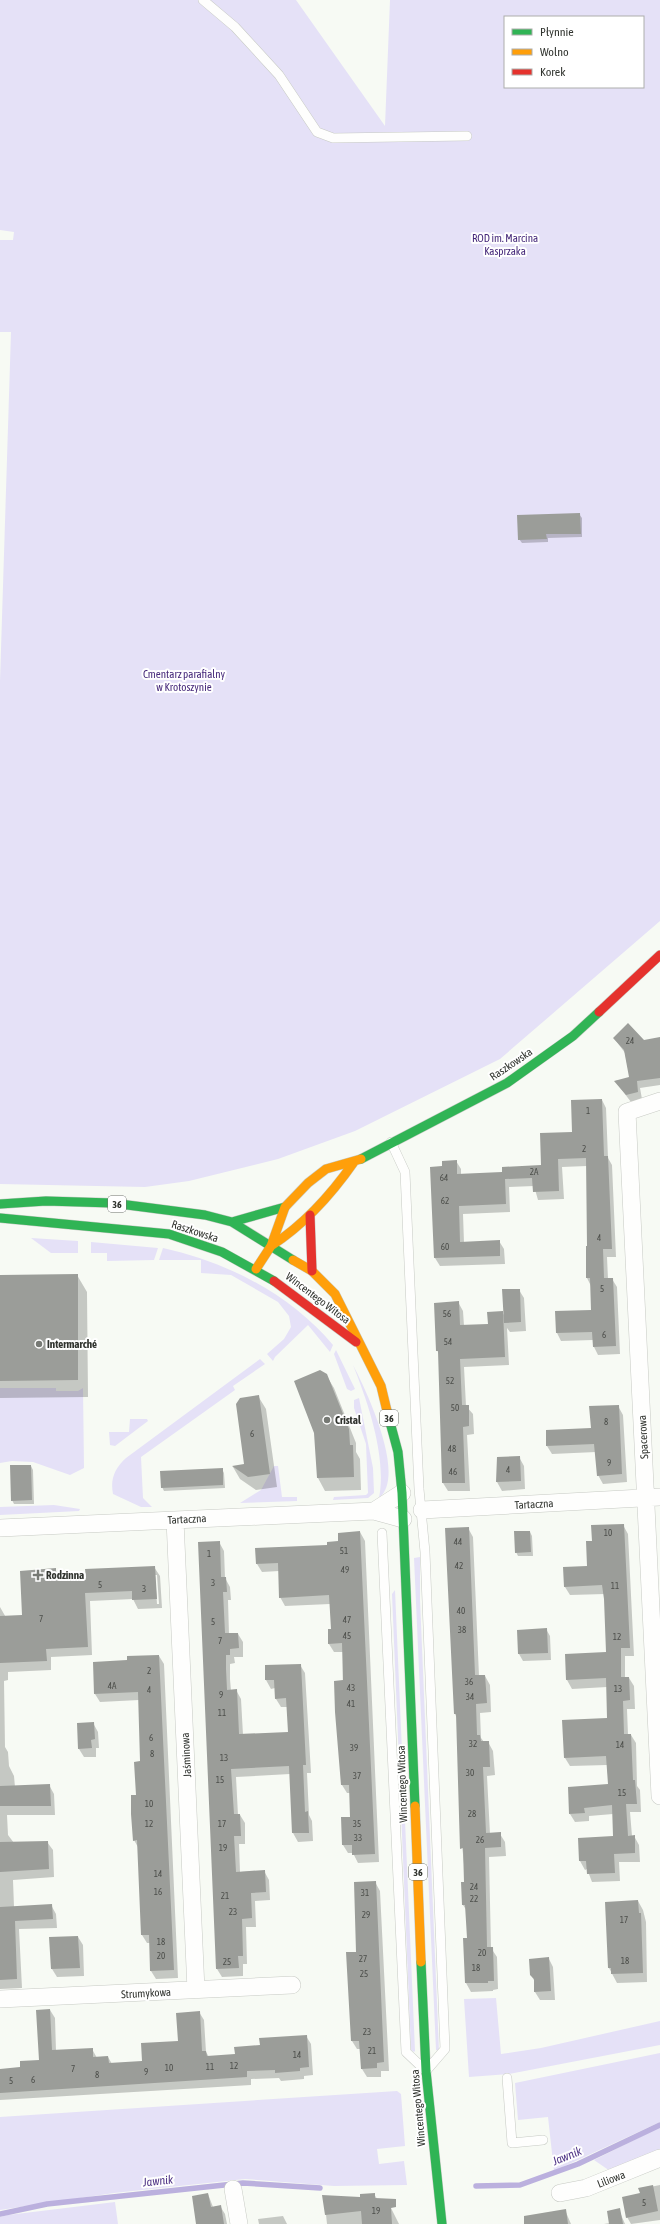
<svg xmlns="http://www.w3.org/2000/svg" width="660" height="2224" font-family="'Asap Condensed',sans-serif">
  <rect width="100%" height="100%" fill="#f7faf4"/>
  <path fill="#e5e1f7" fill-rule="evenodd" d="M0 0H296L385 126 390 0H660V921L500 1059 355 1131 278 1159 189 1181 145 1187 0 1184V681L11 332H0V240H13L14 232 0 230ZM505 17H643V87H505Z
    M31 1238 78 1241V1253H51Z
    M91 1242 158 1248 154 1260 107 1261V1253H91Z
    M163 1248C227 1262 290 1294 333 1345L330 1352 308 1325 275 1357 273 1361 267 1354 284 1339 291 1327 289 1316 278 1302 231 1275 201 1273V1260H159Z
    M336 1350 355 1389 351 1391 347 1389 334 1354Z
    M260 1359 265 1364 233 1386 235 1390 141 1457 143 1498 152 1507H141L113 1494C110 1479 115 1468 126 1458Z
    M353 1365C366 1390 407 1476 379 1498 387 1458 368 1402 353 1365Z
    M0 1388H56V1391H78L83 1388 84 1468 70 1475 33 1462 12 1461 0 1463Z
    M359 1398 373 1468 374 1493 368 1498 333 1500 334 1497 366 1495 368 1493 366 1444 354 1408V1400Z
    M130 1419H147L148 1421 115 1446 110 1445 109 1432H129Z
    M274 1466H278L282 1497H297V1501L240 1503 261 1490Z
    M54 1505 80 1509 79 1511 0 1515V1507Z
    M420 1557V1600L439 2051 436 2050 414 1558Z
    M395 1590 415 2051 414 2052 411 2050 392 1594Z
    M496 1998 501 2054 541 2048 660 2021V2045L509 2074 469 2077 464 1999Z
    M660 2053V2122L554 2171 548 2117 518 2120 515 2083Z
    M397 2091 401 2094 405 2146 377 2149 379 2164 404 2161 407 2185 334 2186 245 2179 114 2193 0 2210V2117Z
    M660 2127V2149L610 2171 594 2160Z
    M115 2202 118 2224H0V2217L8 2215Z"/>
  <path fill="#0003" fill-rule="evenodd" d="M579 514 582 518V537L548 538V542L522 543 519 539Z
    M614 1038 644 1041 660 1038V1085L640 1088 642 1099 631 1102 615 1081 630 1078 625 1053Z
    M602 1100 606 1108 608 1158 612 1165 616 1257H607L608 1279H612L617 1287 620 1354 598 1355 594 1347 593 1340 561 1341 557 1333 556 1312 592 1311 591 1286 587 1278V1247H588L587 1166 562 1167 564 1199 538 1200 534 1186 509 1187 510 1212 463 1214 464 1243 499 1241 504 1249 505 1264 440 1266 435 1258 431 1168 443 1167 456 1161 461 1169V1175L503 1173 542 1166Z
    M0 1275H77L87 1292 88 1397 0 1398Z
    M519 1290 524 1298 526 1331 510 1332 507 1328 509 1365 464 1367 466 1406 473 1414 474 1434 467 1435 470 1491H448L443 1483 439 1354 437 1350 458 1302 463 1311 464 1326 489 1325 502 1312 504 1315Z
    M326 1375 334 1388 356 1443V1452L360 1459 361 1490 325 1491 318 1478 315 1433Z
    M258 1396 266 1409 277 1487 256 1490 240 1479 233 1467 245 1465Z
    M618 1406 623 1415 627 1482 603 1484 598 1475 596 1452 552 1454 547 1446 592 1429Z
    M519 1457 524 1466 525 1489 502 1491 497 1482 498 1458Z
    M31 1466 33 1470 34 1504H14L12 1500Z
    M222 1469 224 1473 225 1488 164 1491 162 1487Z
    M623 1525 628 1534 634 1656H625V1678H629L634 1686 635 1709H627L628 1735H631L636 1743 637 1786 640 1790 641 1812H630L632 1836H634L639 1845 640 1862H619L620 1881 592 1882 587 1869 585 1870 580 1861 579 1839 614 1837 613 1814 589 1816V1821L575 1822 570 1814 609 1785 607 1765 570 1766 565 1758 608 1719 607 1687 572 1689 567 1680 566 1655 607 1653 605 1594 570 1595 565 1587 564 1568 589 1567 593 1542Z
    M468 1528 473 1537 479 1676H485L490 1685 491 1712 480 1713 481 1738 484 1742H488L493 1751 495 1775 487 1776 490 1834H500L505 1842 506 1856 489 1857 491 1948 497 1957 498 1989 493 1990V1991L471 1992 466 1983 464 1939H468L467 1911 463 1905 466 1883 460 1826 457 1718 455 1714Z
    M360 1532 365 1541 379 1862 358 1863 353 1853H348L343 1845 342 1818H351L350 1793H347L342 1785 343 1652H334L329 1644 332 1630 330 1604 285 1606 280 1597 279 1571 262 1572 257 1564 328 1546Z
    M530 1532 532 1536 533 1556H518L516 1552Z
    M219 1542 224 1551 225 1578 230 1587 231 1600H228L229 1634H238L243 1642V1657H234L235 1663 230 1664V1679L231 1691 236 1690 241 1699 243 1735 289 1733 288 1707H281L276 1699 275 1688 271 1689 266 1680V1666L300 1665 305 1673 311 1773H307L309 1815 312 1821 313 1841 298 1842 293 1833 290 1774 236 1777 238 1815H240L245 1823V1844H239L240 1872 264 1871 269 1880 270 1900 255 1901 256 1927H246L247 1964H243V1976L222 1977 217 1969Z
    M154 1567 160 1576 162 1608 138 1609 133 1599 90 1601 92 1655 51 1657V1670L8 1672V1680L4 1681 5 1747 8 1752 9 1766 14 1776 15 1787 49 1785 54 1794 55 1815H7L8 1835 14 1843 47 1842 53 1850 54 1877 13 1880 14 1907 51 1905 56 1914 57 1928 19 1929 22 1988 0 1989V1607L24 1649 55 1569 61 1579H87ZM155 1575H157L159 1604H157Z
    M546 1629 550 1636 551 1660 523 1661 519 1654 518 1631Z
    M159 1656 164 1664 178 1978 156 1979 151 1971 150 1943H147L142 1935 139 1849 134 1840 141 1762 139 1700 100 1702 95 1694 128 1661Z
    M93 1723 98 1732 99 1748H96V1757H84L79 1749Z
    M375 1882 380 1891 389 2071H381V2077H367L362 2069 361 2049H357L352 2041 357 1953Z
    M638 1901 643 1910 646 1922 647 1982 617 1983 609 1968Z
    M78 1937 83 1945 84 1976 57 1977 52 1969Z
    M549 1959 553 1967 555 2000H540L535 1992V1982L531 1975Z
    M50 2010 55 2018 56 2051 92 2049 97 2058 108 2057 112 2064 144 2062 179 2042 199 2012 204 2020 206 2052 209 2057 236 2055 261 2046 306 2036 311 2044 313 2075 304 2076V2079L281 2081 279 2078 251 2079V2085L0 2100V2070L21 2068 40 2061Z
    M660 2185V2220L631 2224 627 2217 641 2194 640 2189Z
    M208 2194 213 2207 220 2206 225 2214 227 2224H198Z
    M374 2194 379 2202 390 2206 399 2224H327L324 2196 361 2198Z
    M565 2210 571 2224H539Z
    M619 2210 625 2224H604L610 2223Z
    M283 2216 287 2224H259L258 2219Z"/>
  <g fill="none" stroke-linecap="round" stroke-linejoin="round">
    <path stroke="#bbb0de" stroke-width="5.5" d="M476 2186 520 2185 578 2164 660 2125
      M0 2214 47 2204 243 2183 320 2188"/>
  </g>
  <path fill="#9b9d99" d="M580 513 581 534H546L547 539 518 540 517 515Z
    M628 1023 644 1040 660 1037V1078L637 1081 638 1092 626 1095 614 1081 629 1077 624 1050 613 1038Z
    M602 1099 604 1156H608L612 1249H603L604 1278H613L616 1346 593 1347 592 1332 556 1333 555 1311 591 1310 590 1278H586V1246H587L586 1158 558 1159 559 1191 533 1192 532 1178 505 1179 506 1204 459 1206 460 1242 500 1240V1256L434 1258 430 1167 442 1166V1161L457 1160V1174L502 1172V1167L541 1165 540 1133 572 1132 571 1100Z
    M78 1274V1380L0 1381V1275Z
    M502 1289H520L521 1322 504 1323Z
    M459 1301 460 1325 488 1324 487 1312 503 1311 505 1357 460 1359 462 1405H469V1426L463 1427 465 1483H442L438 1351H436L434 1303Z
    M320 1370 327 1374 349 1429 350 1445H353L354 1477 317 1478 314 1433 294 1381Z
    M259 1395 270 1474 248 1477 232 1466 244 1464 236 1404 240 1398Z
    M619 1405 622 1474 597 1476 594 1444 546 1446V1430L591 1428 589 1406Z
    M520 1456 521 1481 496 1482 497 1457Z
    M10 1465H31L32 1500 11 1501Z
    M223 1468V1485L161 1488 160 1471Z
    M624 1524 630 1648H621V1677H629L630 1700 623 1701 624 1734H631L633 1780H635L637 1804H626L628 1836 635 1835V1853L614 1854 615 1873 587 1874 586 1861H579L578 1838 613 1836 612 1805 584 1808 585 1813 569 1814 568 1787 608 1784 606 1756 564 1758 562 1720 607 1718 606 1678 566 1680 565 1654 606 1652 604 1599 602 1585 564 1587 563 1567 587 1566 586 1541H592L591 1525Z
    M469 1527 475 1675H485L487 1703 476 1704 477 1735H480L481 1741H489L490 1767H483L486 1833 501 1832V1847L485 1848 487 1947H493L494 1981H488V1983H465L463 1938H467L465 1905H462L461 1882H464L463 1848 460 1849 456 1714H454L445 1528Z
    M360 1531 375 1854 352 1855V1845H342L341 1817H350L349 1785H341L335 1712 334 1681 343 1680 342 1643 328 1644V1629H331L329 1595 279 1598 278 1563 256 1564 255 1548 327 1545V1542L338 1541V1533Z
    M514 1531H530L531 1552 515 1553Z
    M220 1541 221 1577H226L227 1592H223L225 1633H238L239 1648 230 1649V1655H226V1669L227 1690 237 1689 239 1734 288 1732 286 1698 275 1699 274 1680H265V1665L301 1664 306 1765H303L305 1812 308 1811 309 1833H292L289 1766 231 1769 234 1814H240L241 1836H234L236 1872 265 1870 266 1892 251 1893 252 1918 242 1919 243 1956H238L239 1968 216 1969 198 1542Z
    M155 1566 157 1599 132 1600V1591L85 1593 88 1647 46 1649 47 1661 0 1663V1616L22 1615 20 1571 56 1568V1578H86L85 1569Z
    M547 1628 548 1653 518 1654 517 1630Z
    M159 1655 174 1970 150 1971 149 1935H141L137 1840 133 1841 131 1814V1795H136L134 1762 140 1761 138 1692 94 1694 93 1662 127 1660V1656Z
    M94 1722 95 1739 91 1740 92 1748 78 1749 77 1723Z
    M50 1784 51 1806H0V1786Z
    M48 1841 49 1869 0 1872V1842Z
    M376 1881 384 2062 377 2063V2068L361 2069 359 2041H351L346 1952H356L354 1882Z
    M638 1900 639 1913H641L643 1973 611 1974V1968H608L605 1902Z
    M52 1904 53 1919 15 1921 17 1979 0 1980V1907Z
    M78 1936 80 1968 51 1969 49 1937Z
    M549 1957 551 1991 534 1992V1979L530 1975 529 1959Z
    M50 2009 52 2050 93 2048V2057L108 2056 109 2063 142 2061 141 2043 178 2041 176 2013 200 2011 202 2051H206L207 2056 235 2054 234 2047 260 2045 259 2038 307 2035 309 2067 300 2068V2071L275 2073V2070L247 2071V2077L0 2093V2069L20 2067V2061L39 2060 36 2010Z
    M653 2185 658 2211 626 2218 622 2197 640 2193 638 2188Z
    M208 2193 211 2207 221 2205 224 2224H196L192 2196Z
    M375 2193V2198L396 2199V2207L391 2208 392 2224H362L361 2211 325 2215 322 2195 360 2197V2194Z
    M620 2208 623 2224H609L607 2211Z
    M566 2209 568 2224H524V2216Z"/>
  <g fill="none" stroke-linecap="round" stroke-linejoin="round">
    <defs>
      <path id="lane" d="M203 0 235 27 279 75 317 132 333 138 467 136
        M382 1533 406 2052 426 2071 445 2049 425 1552 419 1489 405 1172 391 1142
        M507 2078 512 2143 543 2140"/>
      <path id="street" d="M660 1101 627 1112 660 1796
        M422 1510 660 1497
        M374 1511 402 1493
        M175 1520 196 1990
        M0 1528 374 1511 403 1519
        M0 1999 292 1985
        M233 2189 239 2224
        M560 2193 586 2188 660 2158"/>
      <path id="fast" d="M361 1159 507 1083 573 1036 599 1012
        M0 1204 46 1201 112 1203 205 1215 232 1222 293 1260
        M0 1218 169 1234 222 1252 274 1281
        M232 1222 285 1207
        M387 1411 398 1452 402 1493 415 1806
        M421 1962 426 2071 442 2224"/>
      <path id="slow" d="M271 1246C305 1224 331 1195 354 1162
        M293 1260 312 1271 335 1294 381 1386 387 1411
        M256 1269 271 1246 285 1207 308 1183 326 1169 361 1159
        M415 1806 421 1962"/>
      <path id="jam" d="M599 1012 660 955
        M310 1215 312 1271
        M274 1281 356 1342"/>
    </defs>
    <use href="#lane" stroke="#c7cac4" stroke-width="10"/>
    <use href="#street" stroke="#c7cac4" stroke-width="18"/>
    <use href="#fast" stroke="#c7cac4" stroke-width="10"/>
    <use href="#slow" stroke="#c7cac4" stroke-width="10"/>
    <use href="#jam" stroke="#c7cac4" stroke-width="10"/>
    <use href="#lane" stroke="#fefefd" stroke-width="9"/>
    <use href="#street" stroke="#fefefd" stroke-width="17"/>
    <use href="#fast" stroke="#30b455" stroke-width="9"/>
    <use href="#slow" stroke="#ff9f0a" stroke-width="9"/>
    <use href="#jam" stroke="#e5322d" stroke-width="9"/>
  </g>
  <g fill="#767974" stroke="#fff" stroke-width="1.5">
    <circle cx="39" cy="1344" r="4"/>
    <circle cx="327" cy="1420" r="4"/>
    <path d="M36 1569h4v4h4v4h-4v4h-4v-4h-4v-4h4z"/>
  </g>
  <g text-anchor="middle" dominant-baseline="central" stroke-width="4" stroke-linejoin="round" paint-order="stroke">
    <g font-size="9" fill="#4c4e4a">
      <text x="630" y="1041">24</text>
      <text x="588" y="1111">1</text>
      <text x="584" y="1149">2</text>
      <text x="534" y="1172">2A</text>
      <text x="444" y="1178">64</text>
      <text x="445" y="1201">62</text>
      <text x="599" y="1238">4</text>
      <text x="445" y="1247">60</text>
      <text x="602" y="1289">5</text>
      <text x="447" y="1314">56</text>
      <text x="604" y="1335">6</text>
      <text x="448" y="1342">54</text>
      <text x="450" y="1381">52</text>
      <text x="455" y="1408">50</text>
      <text x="606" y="1422">8</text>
      <text x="252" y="1434">6</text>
      <text x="452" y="1449">48</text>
      <text x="609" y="1463">9</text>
      <text x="508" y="1470">4</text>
      <text x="453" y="1472">46</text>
      <text x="608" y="1533">10</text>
      <text x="458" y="1542">44</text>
      <text x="344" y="1551">51</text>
      <text x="209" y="1554">1</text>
      <text x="459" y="1566">42</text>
      <text x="345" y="1570">49</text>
      <text x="213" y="1583">3</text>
      <text x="100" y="1585">5</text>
      <text x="615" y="1586">11</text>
      <text x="144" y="1589">3</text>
      <text x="461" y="1611">40</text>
      <text x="41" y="1619">7</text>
      <text x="347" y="1620">47</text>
      <text x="213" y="1622">5</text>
      <text x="462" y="1630">38</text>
      <text x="347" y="1636">45</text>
      <text x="617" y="1637">12</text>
      <text x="220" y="1641">7</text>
      <text x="149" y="1671">2</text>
      <text x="469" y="1682">36</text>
      <text x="112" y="1686">4A</text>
      <text x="351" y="1688">43</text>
      <text x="618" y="1689">13</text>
      <text x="149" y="1690">4</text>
      <text x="221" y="1695">9</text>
      <text x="470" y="1697">34</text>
      <text x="351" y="1704">41</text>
      <text x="222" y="1713">11</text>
      <text x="151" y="1738">6</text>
      <text x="473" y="1744">32</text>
      <text x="620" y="1745">14</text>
      <text x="354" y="1748">39</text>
      <text x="152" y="1754">8</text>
      <text x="224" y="1758">13</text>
      <text x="470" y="1773">30</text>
      <text x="357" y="1776">37</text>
      <text x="220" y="1780">15</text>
      <text x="622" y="1793">15</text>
      <text x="149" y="1804">10</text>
      <text x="472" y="1814">28</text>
      <text x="149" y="1824">12</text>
      <text x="222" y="1824">17</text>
      <text x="357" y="1824">35</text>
      <text x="358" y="1838">33</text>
      <text x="480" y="1840">26</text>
      <text x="223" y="1848">19</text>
      <text x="158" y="1874">14</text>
      <text x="474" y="1887">24</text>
      <text x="158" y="1892">16</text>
      <text x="365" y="1893">31</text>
      <text x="225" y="1896">21</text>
      <text x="474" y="1899">22</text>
      <text x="233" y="1912">23</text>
      <text x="366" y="1915">29</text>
      <text x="624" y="1920">17</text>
      <text x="161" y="1942">18</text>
      <text x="482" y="1953">20</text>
      <text x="161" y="1956">20</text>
      <text x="363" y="1959">27</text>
      <text x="625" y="1961">18</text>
      <text x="227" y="1962">25</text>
      <text x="476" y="1968">18</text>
      <text x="364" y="1974">25</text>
      <text x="367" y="2032">23</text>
      <text x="372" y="2051">21</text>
      <text x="297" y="2055">14</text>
      <text x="234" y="2066">12</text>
      <text x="210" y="2067">11</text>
      <text x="169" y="2068">10</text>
      <text x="73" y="2069">7</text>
      <text x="146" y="2072">9</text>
      <text x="97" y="2075">8</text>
      <text x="33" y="2080">6</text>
      <text x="11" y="2081">5</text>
      <text x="644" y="2203">5</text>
      <text x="376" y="2211">19</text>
    </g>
    <g fill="#fff" stroke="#6f716d" stroke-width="1">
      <rect x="108" y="1196" width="18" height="16" rx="3"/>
      <rect x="380" y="1410" width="18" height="16" rx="3"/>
      <rect x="409" y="1864" width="18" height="16" rx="3"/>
    </g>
    <g font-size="10" font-weight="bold" fill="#31342f">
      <text x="117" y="1204">36</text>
      <text x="389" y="1418">36</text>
      <text x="418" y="1872">36</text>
    </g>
    <g font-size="11" fill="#46297a" stroke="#fff">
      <text x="505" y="238">ROD im. Marcina<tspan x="505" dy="13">Kasprzaka</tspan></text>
      <text x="184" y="674">Cmentarz parafialny<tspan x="184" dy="13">w Krotoszynie</tspan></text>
    </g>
    <g font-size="11" fill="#31342f" stroke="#fff">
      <text transform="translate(511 1064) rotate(-34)">Raszkowska</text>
      <text transform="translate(195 1231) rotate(18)">Raszkowska</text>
      <text transform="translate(318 1298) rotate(37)">Wincentego Witosa</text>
      <text transform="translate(643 1437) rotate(-93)">Spacerowa</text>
      <text transform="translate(534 1504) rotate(-3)">Tartaczna</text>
      <text transform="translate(187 1519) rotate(-3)">Tartaczna</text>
      <text transform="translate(186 1755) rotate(-93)">Jaśminowa</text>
      <text transform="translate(402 1784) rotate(-92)">Wincentego Witosa</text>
      <text transform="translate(146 1993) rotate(-3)">Strumykowa</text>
      <text transform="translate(418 2108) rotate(-95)">Wincentego Witosa</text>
      <text transform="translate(611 2179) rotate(-21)">Liliowa</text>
    </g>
    <g font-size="11" font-weight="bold" fill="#31342f" stroke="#fff" text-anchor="start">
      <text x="47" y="1344">Intermarché</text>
      <text x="335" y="1420">Cristal</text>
      <text x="46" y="1575">Rodzinna</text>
    </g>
    <g font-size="12" font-style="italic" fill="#503586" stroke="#fff">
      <text transform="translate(567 2156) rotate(-22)">Jawnik</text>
      <text transform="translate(158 2181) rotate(-6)">Jawnik</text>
    </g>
  </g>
  <rect x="504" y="16" width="140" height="72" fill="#ffffff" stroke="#adaeac"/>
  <rect x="512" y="29" width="20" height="6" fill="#30b455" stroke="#adaeac"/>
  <text x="540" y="36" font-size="12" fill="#31342f">Płynnie</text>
  <rect x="512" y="49" width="20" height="6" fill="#ff9f0a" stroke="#adaeac"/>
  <text x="540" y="56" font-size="12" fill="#31342f">Wolno</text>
  <rect x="512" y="69" width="20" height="6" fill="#e5322d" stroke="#adaeac"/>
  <text x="540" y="76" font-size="12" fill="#31342f">Korek</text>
</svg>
